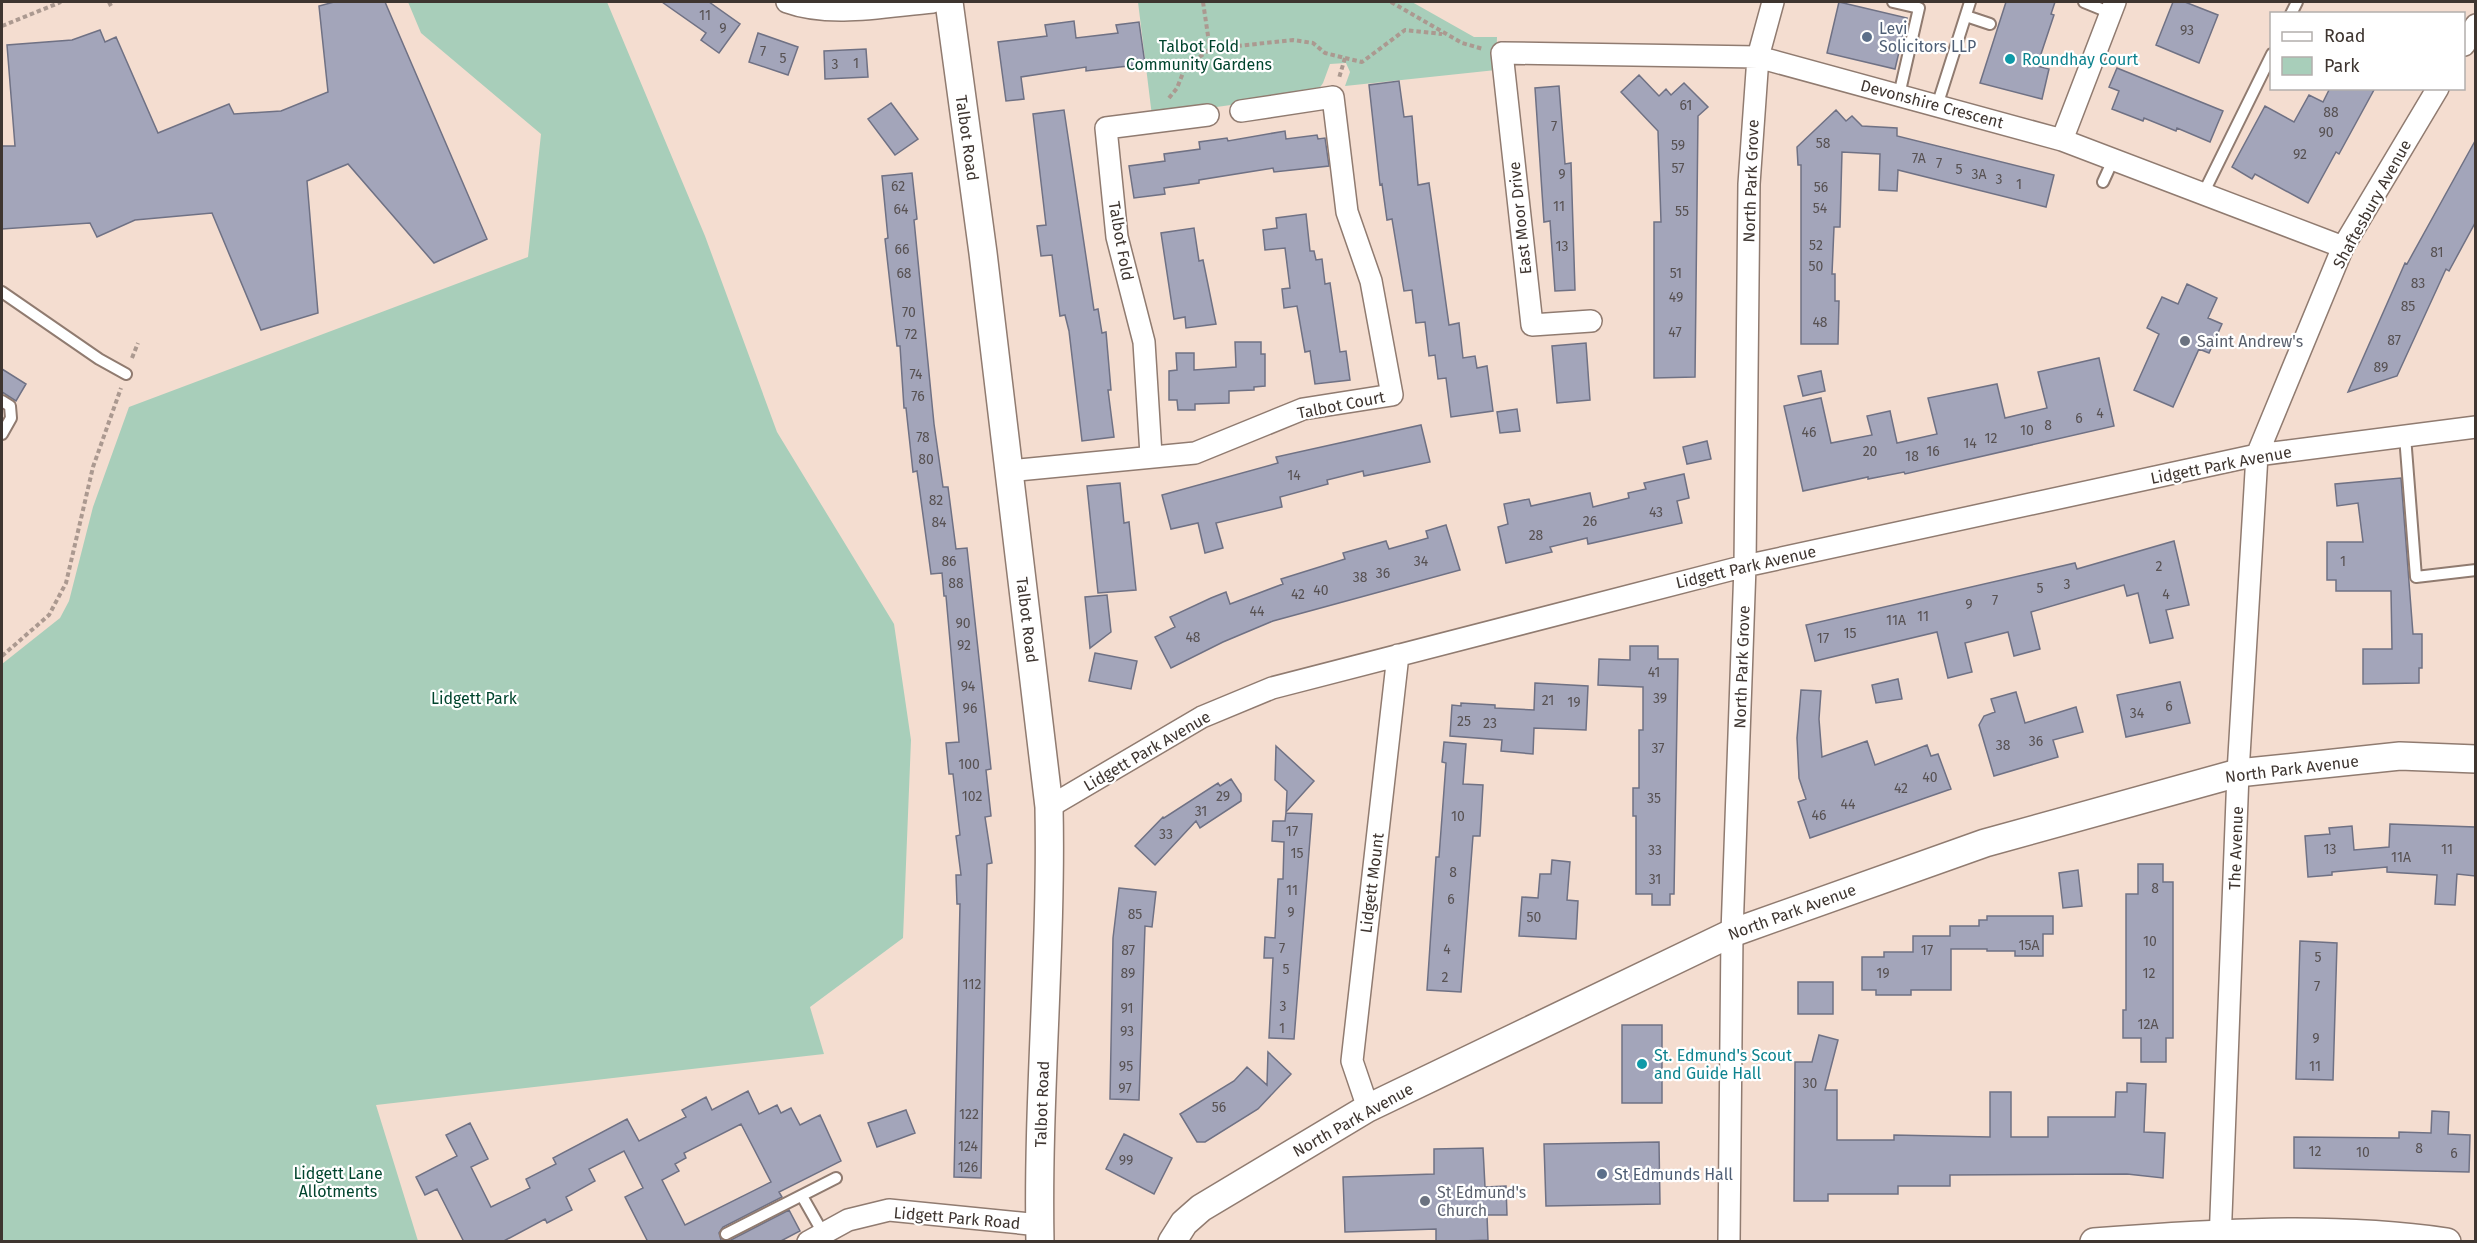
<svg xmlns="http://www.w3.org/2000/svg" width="2477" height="1243" font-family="'Fira Sans',sans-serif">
  <rect width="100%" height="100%" fill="#f4ddd0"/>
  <path fill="#a8ceba" d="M408 2H607L705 236 777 432 894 624 911 740 903 938 810 1007 824 1054 376 1105 418 1241H2V664L60 618 69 601 93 507 129 407 528 257 541 134 421 33Z
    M1138 2H1412L1474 37H1497L1496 70 1345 86 1350 72 1346 63 1330 64 1323 83 1316 93 1152 116Z"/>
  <path fill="#a3a5ba" stroke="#6f7184" stroke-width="1.5" fill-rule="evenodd" d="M334 2H385L487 239 434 263 348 164 307 181 318 313 261 330 212 213 135 220 97 237 90 223 2 229V146H15L7 45 72 40 100 30 105 42 116 37 158 133 229 104 234 114 281 111 328 92 319 6Z
    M662 2H709L740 24 719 53 701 40 706 33Z
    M1839 2 1907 18 1895 69 1827 53Z
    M2006 2H2055L2051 14 2054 15 2037 66 2049 69 2042 99 1980 83Z
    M2173 2H2185L2218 15 2199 63 2156 45Z
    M1074 21 1076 38 1118 33 1116 25 1139 22 1145 64 1086 71V67L1021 77 1024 99 1006 101 998 42 1047 36 1045 25Z
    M758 33 798 47 788 75 749 62Z
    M866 49 868 77 825 79 824 51Z
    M2117 68 2223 111 2210 142 2177 128 2176 131 2144 118 2143 121 2112 109 2119 91 2109 87Z
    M1639 75 1659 96 1666 89 1671 95 1684 83 1708 107 1698 116 1695 377 1654 378V222H1661L1658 131 1621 92Z
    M1399 81 1404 117 1412 116 1418 185 1429 183 1449 325 1459 323 1463 358 1475 356 1477 368 1487 366 1493 411 1451 417 1446 378 1438 379 1435 355 1429 356 1425 322 1416 323 1412 290 1404 291 1392 219 1387 220 1382 184 1380 185 1369 85Z
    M1559 86 1565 164 1571 163 1575 290 1555 291 1550 221 1544 222 1535 88Z
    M2330 88H2375L2339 154 2336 152 2308 203 2255 174 2252 179 2232 167 2265 106 2294 122 2309 95 2323 102Z
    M891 103 918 139 895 155 868 119Z
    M1064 110 1094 310 1098 309 1102 333 1106 332 1111 390H1108L1114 437 1082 441 1069 331 1065 315 1060 316 1052 255 1041 256 1037 226 1046 225 1033 114Z
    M1836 110 1846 121 1852 116 1862 126 1897 128V136L2054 175 2046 207 1898 170 1897 191 1879 190 1880 154 1842 152 1840 227H1834L1832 274H1835V301H1839L1838 344H1801V165H1798L1797 147Z
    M1285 131 1286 139 1317 135 1318 139 1325 138 1329 166 1274 172 1273 168 1199 180V183L1164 188 1165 194 1134 198 1129 166 1165 161 1164 154 1200 149 1199 142 1227 138 1228 141Z
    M2475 141V223L2449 271 2446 269 2397 376 2348 392 2405 263 2407 264Z
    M912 173 917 219 914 220 934 424 943 487H948L956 549 967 548 991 769 986 770 991 816 985 817 992 863 987 864 981 1178 954 1177 960 904H957L956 875H961L956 836 960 835 953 774H949L946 743 959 742 946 596H944L942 573 931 574 917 471 913 472 906 408H904L900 346H897L885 239 888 238 882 176Z
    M1306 214 1310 251H1314L1316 260 1322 259 1325 284 1330 283 1340 352 1346 351 1350 380 1315 384 1310 351 1305 352 1297 306 1284 308 1282 289 1290 288 1285 248 1265 250 1263 230 1277 228 1276 218Z
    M1194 228 1199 261 1203 260 1216 324 1186 328 1185 317 1174 319 1161 233Z
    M2187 284 2217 298 2208 318 2222 324 2209 353 2199 349 2173 407 2134 390 2159 334 2147 328 2162 297 2178 304Z
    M1235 342H1261V354H1265V386L1254 387V390L1229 391V403L1195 404V410H1178L1177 400H1169V371L1177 370 1176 353H1194V370L1236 367Z
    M1586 343 1590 400 1557 403 1552 346Z
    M2099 358 2114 426 1905 474 1904 472 1868 479V477L1803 491 1784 406 1821 398 1831 443 1872 435 1867 416 1890 411 1897 443 1937 434 1928 398 1997 384 2005 418 2047 408 2038 372Z
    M2 369 26 384 16 401 2 392Z
    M1821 371 1825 391 1803 396 1798 376Z
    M1517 409 1520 431 1500 433 1497 412Z
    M1421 425 1430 462 1364 476 1363 471 1327 480 1328 484 1280 497 1282 507 1216 523 1223 548 1205 553 1198 523 1171 529 1162 495 1278 463 1276 457Z
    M1707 441 1711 459 1687 464 1683 447Z
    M1684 474 1689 498 1677 501 1682 523 1588 544 1587 538 1550 547 1552 552 1506 563 1498 527 1508 524 1504 504 1529 499 1531 506 1590 493 1593 507 1629 498 1628 493 1646 489 1644 483Z
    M2401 478 2413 634H2422V668H2419V683L2363 684V649H2392L2391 591H2336V580H2327V542H2363L2358 503 2337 506 2335 484Z
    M1120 483 1124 523 1129 522 1136 590 1098 593 1087 486Z
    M1446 525 1460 570 1273 621 1223 642 1171 668 1155 637 1175 627 1170 617 1211 598 1226 592 1230 604 1283 584 1281 579 1345 559 1343 553 1386 541 1389 549 1428 538 1426 531Z
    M2174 541 2189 605 2166 610 2173 638 2150 643 2138 593 2127 596 2124 585 2031 612 2040 649 2014 656 2008 632 1965 643 1972 672 1948 678 1937 632 1815 661 1806 625 2075 563 2077 569Z
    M1107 595 1111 632 1090 648 1085 597Z
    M1630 646H1658V659H1678L1674 894H1670V905H1652V894H1636V816H1633V788H1639V730H1643V687L1598 685 1599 659 1630 660Z
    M1095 653 1137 661 1131 689 1089 681Z
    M1898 679 1902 699 1876 703 1872 685Z
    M2180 682 2190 723 2126 737 2117 695Z
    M1535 683 1588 686 1586 730 1534 728 1533 754 1501 751 1502 740 1450 736 1452 705 1461 706V703L1495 705V708L1534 710Z
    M1801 690 1821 691 1819 719 1822 757 1867 741 1875 765 1927 745 1931 756 1938 754 1951 789 1810 838 1798 802 1806 799 1799 778 1797 738Z
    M2016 692 2025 723 2076 707 2083 732 2053 740 2058 757 1994 776 1979 725 1984 716 1995 712 1991 699Z
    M1444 742 1466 744 1463 784 1483 785 1480 836H1473L1461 992 1427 990 1436 857H1439L1446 763 1442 762Z
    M1276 746 1314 781 1286 812 1287 791 1275 780Z
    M1231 779 1241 794V801L1200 828 1196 821 1155 865 1135 846 1163 817 1164 818 1218 783 1220 786Z
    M1286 813 1312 814 1294 1039 1269 1038 1273 958H1264L1265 937 1275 938 1278 879H1283L1284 842 1272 841 1273 821H1285Z
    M2390 824 2475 827V876L2457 874 2455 905 2435 904 2437 875 2387 872V867L2332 872V875L2308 877 2305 836 2330 834 2329 828 2352 826 2354 850 2389 847Z
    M1552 860 1570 862 1567 900 1578 901 1576 939 1519 936 1522 897 1538 898 1540 874H1551Z
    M2138 864H2163V882H2173V1038H2166V1062H2141V1038H2123V1010H2126V894H2138Z
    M2078 870 2082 906 2063 908 2059 873Z
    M1119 888 1156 892 1152 927 1145 926 1139 1100 1110 1099 1113 938Z
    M1987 916H2053V934H2043V956H2015V951H1987V949H1951V990H1911V995H1876V990H1862V957H1884V952H1913V936H1950V926H1979V920H1987Z
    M2300 941 2337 943 2333 1080 2296 1079Z
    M1798 982H1833V1014H1798Z
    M1622 1025H1662V1103H1622Z
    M1819 1035 1838 1040 1825 1090H1837V1140H1894V1135L1990 1137V1092H2011V1137H2048V1117H2115L2116 1092H2127V1083L2146 1084 2144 1132 2165 1133 2163 1178 2127 1174 1950 1175V1186H1898V1194H1828V1201H1794L1795 1062H1812Z
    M1268 1052 1291 1074 1258 1109 1205 1142H1197L1180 1114 1234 1081 1247 1067 1267 1085Z
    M748 1091 759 1114 777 1105 781 1113 791 1108 800 1125 820 1115 841 1161 779 1192 782 1197 723 1227 719 1233 721 1240 729 1241 789 1210 800 1231 779 1242H648L625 1197 643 1188 624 1151 589 1169 595 1181 566 1197 572 1210 547 1223 545 1219 502 1242H464L437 1189 425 1195 416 1177 457 1156 446 1135 470 1123 488 1159 471 1167 491 1207 530 1188 526 1179 556 1164 553 1158 627 1119 639 1141 686 1117 682 1110 706 1097 712 1110ZM741 1124 771 1182 685 1225 662 1180 679 1171 675 1164 686 1158 684 1153Z
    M906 1110 915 1133 877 1147 868 1123Z
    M2432 1111 2449 1112 2448 1134 2470 1135 2469 1172 2294 1168V1137L2399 1138V1132L2431 1133Z
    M1124 1134 1172 1158 1154 1194 1106 1169Z
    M1659 1142 1660 1204 1546 1206 1544 1144Z
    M1483 1148 1485 1187 1506 1186 1507 1215H1487L1488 1240 1436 1242V1229L1345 1232 1343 1177 1434 1174V1149Z"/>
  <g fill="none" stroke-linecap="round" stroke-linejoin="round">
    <defs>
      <path id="service" d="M1893 2 1919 8 1899 95
        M2084 2 2111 13
        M2291 14 2297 2
        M1966 16 1990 24
        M1937 106 1970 2
        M2103 182 2113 160
        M2203 194 2272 54
        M2 292 99 359 126 374
        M2 401 10 406 11 418 2 434
        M2405 436 2416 577 2476 570
        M802 1196 823 1233
        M726 1234 836 1178"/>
      <path id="minor" d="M787 2C831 18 887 6 933 2
        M2464 45 2476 25
        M2062 140 2115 2
        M1591 321 1532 325 1502 53 1758 57 2062 140 2343 247
        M1151 455 1144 342 1117 237 1106 128 1208 115
        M1008 471 1195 453 1303 409 1392 395 1371 281 1347 212 1333 97 1241 111
        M1049 807 1202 717 1272 688 1745 566 2257 455 2476 427
        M1368 1108 1352 1061 1398 655
        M808 1242 848 1220 889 1210 1040 1225
        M1729 1242 1732 933 1745 566 1749 184 1758 57 1773 2
        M2220 1242 2238 773 2257 455 2343 247 2438 88"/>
      <path id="tertiary" d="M949 2 983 253 1049 807C1052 952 1037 1097 1040 1242
        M1172 1242 1184 1223 1201 1208 1368 1108 1732 933 1985 843 2238 773 2400 756 2476 759
        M2094 1242C2212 1233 2330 1225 2447 1242"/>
    </defs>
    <use href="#service" stroke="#907b70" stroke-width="14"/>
    <use href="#minor" stroke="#907b70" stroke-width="24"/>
    <use href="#tertiary" stroke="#907b70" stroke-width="30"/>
    <path stroke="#ab9990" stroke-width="4" stroke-dasharray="4.5 3" stroke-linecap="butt" d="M109 2 111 6
      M1203 2 1210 49 1293 40 1313 43 1325 53 1345 58 1339 78
      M1391 2 1462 43 1483 49
      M2 26 61 2
      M1345 58 1362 62 1405 30 1442 34
      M1169 98 1177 88 1185 68 1210 49
      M132 358 138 343
      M2 656 49 615 66 583 93 467 121 388"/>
    <use href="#service" stroke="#fff" stroke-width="10"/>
    <use href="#minor" stroke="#fff" stroke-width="21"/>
    <use href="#tertiary" stroke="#fff" stroke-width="27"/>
  </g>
  <g fill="#5c6f8a" stroke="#fff" stroke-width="2">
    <circle cx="1867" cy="37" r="6"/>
    <circle cx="1602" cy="1174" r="6"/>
  </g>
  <g fill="#0f9aa8" stroke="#fff" stroke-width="2">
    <circle cx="2010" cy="59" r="6"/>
    <circle cx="1642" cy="1064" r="6"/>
  </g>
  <g fill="#6b7280" stroke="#fff" stroke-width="2">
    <circle cx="2185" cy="341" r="6"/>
    <circle cx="1425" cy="1201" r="6"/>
  </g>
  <g text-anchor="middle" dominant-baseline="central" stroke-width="4.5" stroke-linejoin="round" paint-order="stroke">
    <g font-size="14" fill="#575152">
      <text x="705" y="15">11</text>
      <text x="723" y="28">9</text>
      <text x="2187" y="30">93</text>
      <text x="763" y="51">7</text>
      <text x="783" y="58">5</text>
      <text x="856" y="63">1</text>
      <text x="835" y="64">3</text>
      <text x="1686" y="105">61</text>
      <text x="2331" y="112">88</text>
      <text x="1554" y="126">7</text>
      <text x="2326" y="132">90</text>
      <text x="1823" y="143">58</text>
      <text x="1678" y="145">59</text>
      <text x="2300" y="154">92</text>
      <text x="1919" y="158">7A</text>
      <text x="1939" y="163">7</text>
      <text x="1678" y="168">57</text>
      <text x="1959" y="169">5</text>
      <text x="1562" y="174">9</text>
      <text x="1979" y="174">3A</text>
      <text x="1999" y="179">3</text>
      <text x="2019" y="184">1</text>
      <text x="898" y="186">62</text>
      <text x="1821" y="187">56</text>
      <text x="1559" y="206">11</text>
      <text x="1820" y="208">54</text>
      <text x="901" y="209">64</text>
      <text x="1682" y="211">55</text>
      <text x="1816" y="245">52</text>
      <text x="1562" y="246">13</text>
      <text x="902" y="249">66</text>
      <text x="2437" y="252">81</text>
      <text x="1816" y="266">50</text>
      <text x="904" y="273">68</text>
      <text x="1676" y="273">51</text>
      <text x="2418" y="283">83</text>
      <text x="1676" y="297">49</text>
      <text x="2408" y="306">85</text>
      <text x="909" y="312">70</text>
      <text x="1820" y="322">48</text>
      <text x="1675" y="332">47</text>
      <text x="911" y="334">72</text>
      <text x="2394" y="340">87</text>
      <text x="2381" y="367">89</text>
      <text x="916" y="374">74</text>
      <text x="918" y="396">76</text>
      <text x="2100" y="413">4</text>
      <text x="2079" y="418">6</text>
      <text x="2048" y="425">8</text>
      <text x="2027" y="430">10</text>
      <text x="1809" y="432">46</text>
      <text x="923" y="437">78</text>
      <text x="1991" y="438">12</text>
      <text x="1970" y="443">14</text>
      <text x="1870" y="451">20</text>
      <text x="1933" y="451">16</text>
      <text x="1912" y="456">18</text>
      <text x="926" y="459">80</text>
      <text x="1294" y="475">14</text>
      <text x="936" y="500">82</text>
      <text x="1656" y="512">43</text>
      <text x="1590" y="521">26</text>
      <text x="939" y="522">84</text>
      <text x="1536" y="535">28</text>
      <text x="949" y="561">86</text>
      <text x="1421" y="561">34</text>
      <text x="2343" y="561">1</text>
      <text x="2159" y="566">2</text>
      <text x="1383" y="573">36</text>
      <text x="1360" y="577">38</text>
      <text x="956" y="583">88</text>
      <text x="2067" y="584">3</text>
      <text x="2040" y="588">5</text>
      <text x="1321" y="590">40</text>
      <text x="1298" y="594">42</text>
      <text x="2166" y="594">4</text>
      <text x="1995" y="600">7</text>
      <text x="1969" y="604">9</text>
      <text x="1257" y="611">44</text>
      <text x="1923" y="616">11</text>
      <text x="1896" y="620">11A</text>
      <text x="963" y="623">90</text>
      <text x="1850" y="633">15</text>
      <text x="1193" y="637">48</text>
      <text x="1823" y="638">17</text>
      <text x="964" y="645">92</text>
      <text x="1654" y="672">41</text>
      <text x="968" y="686">94</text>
      <text x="1660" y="698">39</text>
      <text x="1548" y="700">21</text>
      <text x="1574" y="702">19</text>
      <text x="2169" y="706">6</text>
      <text x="970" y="708">96</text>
      <text x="2137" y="713">34</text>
      <text x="1464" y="721">25</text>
      <text x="1490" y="723">23</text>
      <text x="2036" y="741">36</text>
      <text x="2003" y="745">38</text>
      <text x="1658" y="748">37</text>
      <text x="969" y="764">100</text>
      <text x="1930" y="777">40</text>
      <text x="1901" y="788">42</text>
      <text x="972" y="796">102</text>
      <text x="1223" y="796">29</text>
      <text x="1654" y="798">35</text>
      <text x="1848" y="804">44</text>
      <text x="1201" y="811">31</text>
      <text x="1819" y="815">46</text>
      <text x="1458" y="816">10</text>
      <text x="1292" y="831">17</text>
      <text x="1166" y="834">33</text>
      <text x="2330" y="849">13</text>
      <text x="2447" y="849">11</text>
      <text x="1655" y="850">33</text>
      <text x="1297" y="853">15</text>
      <text x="2401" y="857">11A</text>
      <text x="1453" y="872">8</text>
      <text x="1655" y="879">31</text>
      <text x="2155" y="888">8</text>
      <text x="1292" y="890">11</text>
      <text x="1451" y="899">6</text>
      <text x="1291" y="912">9</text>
      <text x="1135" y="914">85</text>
      <text x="1534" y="917">50</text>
      <text x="2150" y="941">10</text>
      <text x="2029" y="945">15A</text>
      <text x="1282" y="948">7</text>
      <text x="1447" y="949">4</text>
      <text x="1128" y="950">87</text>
      <text x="1927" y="950">17</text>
      <text x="2318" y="957">5</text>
      <text x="1286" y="969">5</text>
      <text x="1128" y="973">89</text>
      <text x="1883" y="973">19</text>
      <text x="2149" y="973">12</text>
      <text x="1445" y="977">2</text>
      <text x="972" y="984">112</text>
      <text x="2317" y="986">7</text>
      <text x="1283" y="1006">3</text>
      <text x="1127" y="1008">91</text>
      <text x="2148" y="1024">12A</text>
      <text x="1282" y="1028">1</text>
      <text x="1127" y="1031">93</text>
      <text x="2316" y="1038">9</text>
      <text x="1126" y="1066">95</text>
      <text x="2315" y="1066">11</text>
      <text x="1810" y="1083">30</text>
      <text x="1125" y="1088">97</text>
      <text x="1219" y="1107">56</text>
      <text x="969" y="1114">122</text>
      <text x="968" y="1146">124</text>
      <text x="2419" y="1148">8</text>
      <text x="2315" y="1151">12</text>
      <text x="2363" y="1152">10</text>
      <text x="2454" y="1153">6</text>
      <text x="1126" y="1160">99</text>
      <text x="968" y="1167">126</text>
    </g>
    <g font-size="16" fill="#4e5e75" stroke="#fff" text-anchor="start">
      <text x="1879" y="28">Levi<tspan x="1879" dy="18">Solicitors LLP</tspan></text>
      <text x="1614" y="1174">St Edmunds Hall</text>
    </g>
    <g font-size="16" fill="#00442d" stroke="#fff">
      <text x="1199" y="46">Talbot Fold<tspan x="1199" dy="18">Community Gardens</tspan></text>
      <text x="474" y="698">Lidgett Park</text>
      <text x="338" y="1173">Lidgett Lane<tspan x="338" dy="18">Allotments</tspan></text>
    </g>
    <g font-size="16" fill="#0d838f" stroke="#fff" text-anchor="start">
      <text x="2022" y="59">Roundhay Court</text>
      <text x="1654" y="1055">St. Edmund's Scout<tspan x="1654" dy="18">and Guide Hall</tspan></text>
    </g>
    <g font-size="16" fill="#3e3530" stroke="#fff">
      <text transform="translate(1932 104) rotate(15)">Devonshire Crescent</text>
      <text transform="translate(967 138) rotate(82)">Talbot Road</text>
      <text transform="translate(1751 181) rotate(-88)">North Park Grove</text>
      <text transform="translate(2372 204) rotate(-61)">Shaftesbury Avenue</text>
      <text transform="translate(1520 218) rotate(-96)">East Moor Drive</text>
      <text transform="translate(1121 241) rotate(80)">Talbot Fold</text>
      <text transform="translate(1341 405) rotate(-11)">Talbot Court</text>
      <text transform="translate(2221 465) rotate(-11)">Lidgett Park Avenue</text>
      <text transform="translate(1746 567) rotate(-13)">Lidgett Park Avenue</text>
      <text transform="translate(1027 620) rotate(83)">Talbot Road</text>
      <text transform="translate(1742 667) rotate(-88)">North Park Grove</text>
      <text transform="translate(1147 751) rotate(-30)">Lidgett Park Avenue</text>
      <text transform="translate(2292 769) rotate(-7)">North Park Avenue</text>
      <text transform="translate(2236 848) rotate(-88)">The Avenue</text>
      <text transform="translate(1372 883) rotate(-83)">Lidgett Mount</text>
      <text transform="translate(1792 912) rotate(-20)">North Park Avenue</text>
      <text transform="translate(1042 1104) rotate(-88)">Talbot Road</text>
      <text transform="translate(1353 1120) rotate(-29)">North Park Avenue</text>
      <text transform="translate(957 1218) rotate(5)">Lidgett Park Road</text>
    </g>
    <g font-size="16" fill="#5b616d" stroke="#fff" text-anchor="start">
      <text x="2197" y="341">Saint Andrew's</text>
      <text x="1437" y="1192">St Edmund's<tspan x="1437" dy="18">Church</tspan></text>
    </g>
  </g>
  <rect width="2477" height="1243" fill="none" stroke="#3e3530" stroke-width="6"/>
  <rect x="2270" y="12" width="195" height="78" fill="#ffffff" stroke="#b2aeac" stroke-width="1.5"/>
  <rect x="2282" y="32" width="30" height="9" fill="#ffffff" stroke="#b2aeac" stroke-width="1.5"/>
  <text x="2324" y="42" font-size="18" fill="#3e3530">Road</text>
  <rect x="2282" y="57" width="30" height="18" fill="#a8ceba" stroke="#b2aeac" stroke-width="1.5"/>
  <text x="2324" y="72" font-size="18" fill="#3e3530">Park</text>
</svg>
